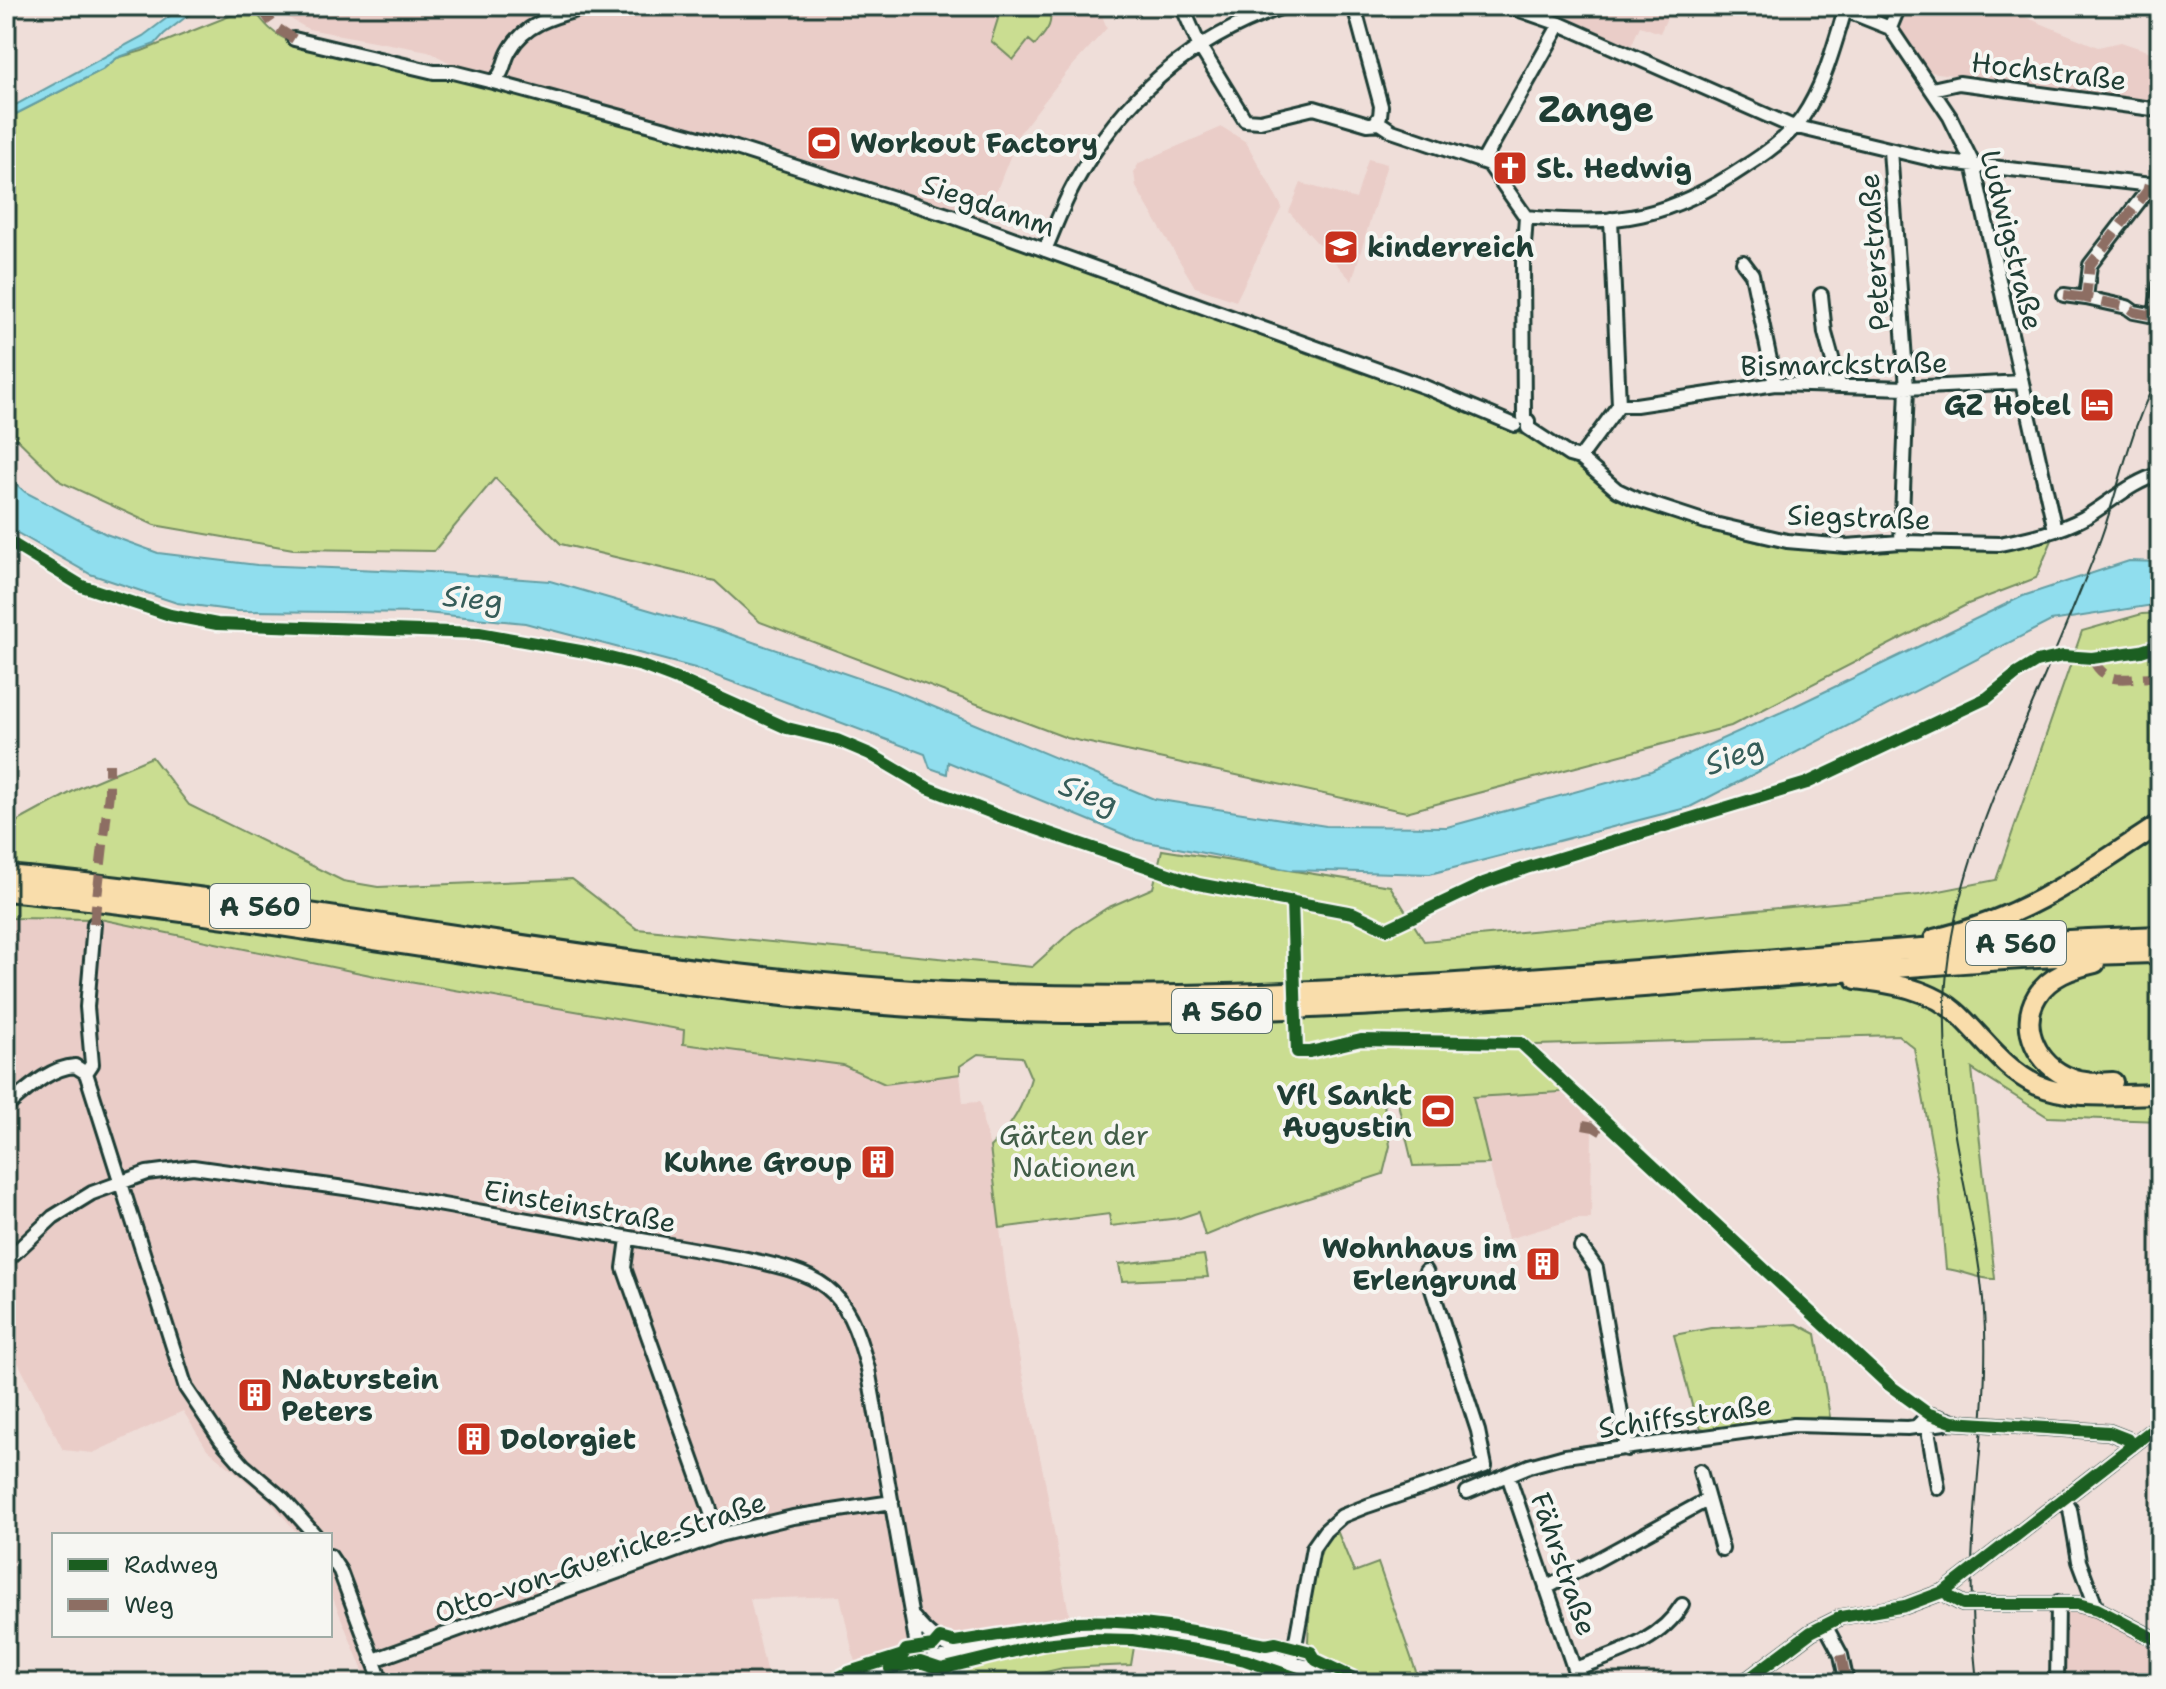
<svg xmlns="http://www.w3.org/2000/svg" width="2166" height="1689" font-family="'Shantell Sans',sans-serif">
  <rect width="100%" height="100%" fill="#efded9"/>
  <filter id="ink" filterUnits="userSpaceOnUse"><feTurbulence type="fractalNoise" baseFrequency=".0125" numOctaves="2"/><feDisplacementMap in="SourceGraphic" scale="16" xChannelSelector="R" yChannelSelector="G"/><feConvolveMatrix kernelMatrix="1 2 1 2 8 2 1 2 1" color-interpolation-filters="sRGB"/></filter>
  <g filter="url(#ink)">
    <path fill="#eacdc8" d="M278 6H1098L1107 28 1067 72 1019 134 985 220 736 143 514 84 454 65 428 51 308 29 289 18Z
      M1544 6H1686L1670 11 1660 33 1640 26 1631 46 1542 9Z
      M1907 6H1999L2098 47 2121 42 2160 55V102L1930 72 1897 27Z
      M1222 127 1246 142 1282 207 1236 301 1195 287 1136 187 1134 172 1139 163Z
      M1368 159 1387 164 1352 281 1289 212 1301 183 1356 199Z
      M6 918 100 919 375 976 685 1030 683 1044 843 1065 885 1084 960 1074 963 1103 979 1102 981 1105 983 1122 990 1147 1006 1278 1021 1367 1045 1481 1070 1620 955 1642 856 1667 840 1596 750 1599 769 1683H368L330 1591V1535H299L268 1499 207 1449 183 1411 93 1453 63 1450 6 1339Z
      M1561 1092 1577 1105 1592 1122 1591 1219H1576L1508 1239 1473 1097Z
      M2069 1607 2088 1611 2160 1642V1683H2060L2063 1611Z"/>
    <path fill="#cadd91" stroke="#748d62" stroke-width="2" d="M1002 6H1048C1055 24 1046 32 1035 45L1029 40 1013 60 991 41Z
      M252 7C264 24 274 36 293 42L495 88 717 147 980 231 1343 367 1436 396 1548 446 1574 462 1634 506 1760 543 1813 548H1902L2000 551 2052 540 2036 578 1968 604 1731 726 1406 812 1067 738 760 622 715 581 561 544 495 478 434 551 293 549 154 525 61 482 6 428V119L102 70 117 58 142 51Z
      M2160 613V1121L2048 1117 1972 1069 1995 1279C1979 1280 1962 1270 1946 1269L1938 1178 1914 1048 1898 1035 1535 1045V1054L1531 1058 1565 1088 1561 1092 1473 1097 1489 1164 1413 1166 1396 1095 1383 1097 1390 1146 1383 1174 1256 1215 1205 1236 1198 1212 1180 1218 1111 1226 1109 1214 1000 1228 990 1147C1012 1126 1023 1107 1031 1078L1022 1057 978 1054 960 1066V1074L885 1084 843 1065 683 1044 684 1030 375 976 100 919 6 918V837L9 826 79 788 152 757 189 805 343 881 378 887 572 879 637 929 1032 967 1073 930 1107 908 1153 888 1162 850 1390 886 1424 941 1919 895 1996 880 2082 631 2142 614Z
      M1204 1255 1208 1277 1122 1281 1119 1264Z
      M1797 1324 1816 1334 1830 1417 1794 1418 1707 1430 1701 1428 1696 1421 1674 1335 1711 1328Z
      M1336 1528 1354 1572 1378 1563 1420 1683H1365L1322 1659 1308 1642C1310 1602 1309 1559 1336 1528Z
      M1087 1644 1134 1647 1131 1665 1063 1668 998 1683H889L1018 1653Z"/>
    <path fill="#90deee" stroke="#639ea4" stroke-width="2" d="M183 6H200L164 34 155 44 117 58 102 70 6 119V110L143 36Z
      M6 475 25 492 106 534 158 553 257 565 429 572 550 581 718 630 896 691 1154 799 1326 826 1447 827 1651 771 1795 706 2023 596 2129 561 2160 562V604L2051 621 1690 807 1430 874 1290 870 1137 840 948 762 947 774 930 768 925 754 695 668 525 623 426 613 237 611 177 603 90 574 14 531 6 524Z"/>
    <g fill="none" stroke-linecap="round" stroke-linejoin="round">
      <defs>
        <path id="minor" d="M1182 6 1199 45 1245 120 1260 121 1314 108 1368 124 1380 123 1392 131 1489 164 1526 217C1618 227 1669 218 1746 166 1765 154 1789 136 1802 118 1824 86 1834 46 1845 10L1890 28 1950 117 1973 164 2055 530
          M1354 6 1381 106 1380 116 1375 123
          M1508 6 1560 24 1789 125 1939 161 2160 186
          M1890 28 1899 6
          M294 39 434 72H453L493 82 736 148 951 216 1425 387 1515 425
          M493 82C505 73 503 61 510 50 527 20 561 15 591 6
          M1932 89 1959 83 2160 110
          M1890 150 1907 388 1901 542
          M1483 161 1560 24
          M2149 184 2147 191 2090 265 2086 298 2127 307 2134 312 2160 317
          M1526 217 1523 259 1524 418 1528 421V428
          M1045 250C1055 227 1063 204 1075 183 1123 96 1192 37 1286 6
          M1743 262 1752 274 1775 384
          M1821 295 1825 333 1839 384
          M2064 295 2086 298
          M2155 316 2160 284
          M1619 405H1636L1775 384 1907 388 2022 382
          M1528 428 1569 455 1580 458 1617 490 1636 499 1706 522 1787 541 1846 546 1901 542 2000 544C2028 538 2058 532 2084 518 2110 503 2131 482 2160 474
          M1580 458 1619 405 1611 219
          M86 1073 92 1064 87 1007 94 924
          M6 1107C26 1091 48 1068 75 1066L86 1073 186 1388 221 1440 243 1465 283 1499 315 1535
          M628 1239 624 1268 719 1535
          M1581 1247 1596 1268 1627 1449
          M6 1261 53 1217 92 1193 147 1173 193 1167 352 1189 738 1257C823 1275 845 1282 868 1369L916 1641 926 1683
          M1927 1424 1938 1488
          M1917 1426 1929 1414 1951 1421
          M1700 1471 1722 1549
          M1508 1475 1579 1683
          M1467 1492 1529 1466 1565 1456 1794 1425 1908 1428 1952 1422 2109 1432 2127 1439 2132 1446
          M2064 1499 2070 1509 2079 1561 2097 1609
          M330 1556 340 1571 382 1683
          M1546 1588 1707 1500
          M1945 1591 1950 1597 1963 1604H2078L2097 1609 2153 1638 2160 1639
          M914 1618C927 1635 939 1644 959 1651
          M1825 1625 1841 1655 1847 1683
          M374 1660 719 1535 793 1517 892 1502
          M1292 1662 1313 1548 1325 1531 1342 1516 1367 1506 1485 1466 1478 1431 1426 1271
          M1575 1669C1614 1654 1659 1643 1682 1605
          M844 1683 1008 1641 1090 1629H1121L1265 1655 1308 1667 1343 1683
          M1743 1683 1811 1632 1841 1617 1905 1606 1945 1591 2160 1424
          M2057 1683 2058 1602"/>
        <path id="highway" d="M6 875C338 905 665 984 999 994 1289 1003 1578 974 1867 952 1964 944 2062 940 2160 936
          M6 891C359 926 708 1010 1064 1013 1314 1015 1564 993 1813 974 1928 966 2044 955 2160 953
          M1934 939C2025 918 2084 874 2160 824
          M2095 963C2073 968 2049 976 2037 996 2018 1027 2038 1066 2070 1078 2083 1084 2099 1083 2113 1082
          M1856 979C1892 983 1932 989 1959 1015 1984 1039 2005 1070 2037 1085 2074 1101 2121 1094 2160 1094"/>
      </defs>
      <use href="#minor" stroke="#1f3d34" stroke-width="18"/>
      <use href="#highway" stroke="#1f3d34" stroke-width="24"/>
      <use href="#minor" stroke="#f6f6f2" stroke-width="12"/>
      <use href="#highway" stroke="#f9ddab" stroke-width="18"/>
      <path stroke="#1f3d34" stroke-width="2" d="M1977 1683C1972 1635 1970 1588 1973 1541 1977 1471 1987 1401 1985 1331 1983 1265 1966 1200 1955 1136 1947 1091 1944 1046 1945 1001 1948 908 1981 824 2017 740 2044 676 2073 612 2098 546 2120 489 2129 427 2160 374"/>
      <path stroke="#8d6e63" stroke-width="10" stroke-dasharray="20 10" stroke-linecap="butt" d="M260 6 274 26 294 39
        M2149 184 2147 191 2090 265 2086 298 2127 307 2134 312 2160 317
        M2064 295 2086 298
        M2155 316 2160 284
        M2092 658C2108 691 2131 674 2160 678
        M94 924 109 793V764
        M1583 1125 1594 1127 1608 1135
        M1841 1655 1847 1683
        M904 1660 909 1679 915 1683"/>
      <defs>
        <path id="cycleway" d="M6 540 82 586 170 615 217 624 479 633 586 652 642 666 687 683 787 728 837 740 870 754 928 788 1002 817 1198 884 1353 913 1387 929 1484 883 1526 868 1807 783 1987 698 2018 673 2036 662 2063 656 2092 658 2141 651 2160 645
          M1292 901 1297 1052H1310L1361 1040 1521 1043 1889 1385 1929 1414 1952 1422 2109 1432 2127 1439 2132 1446
          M1945 1591 1950 1597 1963 1604H2078L2097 1609 2153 1638 2160 1639
          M890 1669 920 1662 941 1669 1044 1644 1091 1639 1132 1640 1202 1651 1245 1660 1312 1683
          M827 1683 849 1672 903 1655 906 1650 933 1646 940 1638 955 1642 1079 1622C1142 1619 1205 1633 1266 1645L1276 1643 1311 1652 1316 1660 1364 1683
          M1743 1683 1811 1632 1841 1617 1905 1606 1945 1591 2160 1424"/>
      </defs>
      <use href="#cycleway" stroke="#f6f6f2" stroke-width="17"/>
      <use href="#cycleway" stroke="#1b5e20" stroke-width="12"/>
    </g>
  </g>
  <defs>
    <symbol id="stadium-square" viewBox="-11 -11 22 22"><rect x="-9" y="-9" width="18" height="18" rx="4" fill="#c8321e" stroke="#f6f6f2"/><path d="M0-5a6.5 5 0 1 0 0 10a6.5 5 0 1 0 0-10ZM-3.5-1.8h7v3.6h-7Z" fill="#fff"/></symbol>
    <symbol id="church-square" viewBox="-11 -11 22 22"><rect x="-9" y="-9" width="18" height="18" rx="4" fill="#c8321e" stroke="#f6f6f2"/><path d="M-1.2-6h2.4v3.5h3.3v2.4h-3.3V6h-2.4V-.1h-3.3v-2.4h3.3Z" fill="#fff"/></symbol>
    <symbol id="school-square" viewBox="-11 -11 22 22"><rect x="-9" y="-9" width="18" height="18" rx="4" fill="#c8321e" stroke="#f6f6f2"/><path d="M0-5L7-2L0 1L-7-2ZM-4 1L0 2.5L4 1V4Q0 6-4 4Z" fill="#fff"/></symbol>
    <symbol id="hotel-square" viewBox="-11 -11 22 22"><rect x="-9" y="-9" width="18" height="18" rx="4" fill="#c8321e" stroke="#f6f6f2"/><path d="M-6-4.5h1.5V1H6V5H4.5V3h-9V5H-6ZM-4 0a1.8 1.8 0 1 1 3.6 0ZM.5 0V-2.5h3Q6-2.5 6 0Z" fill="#fff"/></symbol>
    <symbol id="building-square" viewBox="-11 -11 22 22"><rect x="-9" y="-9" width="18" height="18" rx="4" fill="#c8321e" stroke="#f6f6f2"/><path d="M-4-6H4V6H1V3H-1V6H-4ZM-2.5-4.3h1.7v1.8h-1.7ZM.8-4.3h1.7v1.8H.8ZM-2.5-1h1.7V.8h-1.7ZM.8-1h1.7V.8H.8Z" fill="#fff"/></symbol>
  </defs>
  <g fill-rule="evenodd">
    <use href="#stadium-square" x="804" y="123" width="40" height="40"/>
    <use href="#church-square" x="1490" y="148" width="40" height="40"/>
    <use href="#school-square" x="1321" y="227" width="40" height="40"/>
    <use href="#hotel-square" x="2077" y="385" width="40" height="40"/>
    <use href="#stadium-square" x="1418" y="1091" width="40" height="40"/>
    <use href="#building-square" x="858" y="1142" width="40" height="40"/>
    <use href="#building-square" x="1523" y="1244" width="40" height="40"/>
    <use href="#building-square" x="235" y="1375" width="40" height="40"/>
    <use href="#building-square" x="454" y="1419" width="40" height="40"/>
  </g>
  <g text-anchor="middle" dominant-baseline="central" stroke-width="8" stroke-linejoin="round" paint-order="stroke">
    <g fill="#f6f6f2" stroke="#60746d" stroke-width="2">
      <rect x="210" y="884" width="100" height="44" rx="6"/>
      <rect x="1966" y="921" width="100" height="44" rx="6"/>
      <rect x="1172" y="989" width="100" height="44" rx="6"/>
    </g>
    <g font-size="26" font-weight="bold" fill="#1f3d34">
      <text x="260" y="906">A 560</text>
      <text x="2016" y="943">A 560</text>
      <text x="1222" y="1011">A 560</text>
    </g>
    <g font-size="28" fill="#1f3d34" stroke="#f6f6f2">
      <text transform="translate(2049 71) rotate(7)">Hochstraße</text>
      <text transform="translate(989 205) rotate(19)">Siegdamm</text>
      <text transform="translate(2012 240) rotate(76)">Ludwigstraße</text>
      <text transform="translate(1874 252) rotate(-94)">Peterstraße</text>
      <text transform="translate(1844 364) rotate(-1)">Bismarckstraße</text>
      <text transform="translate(1859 517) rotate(2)">Siegstraße</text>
      <text transform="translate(580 1206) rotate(10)">Einsteinstraße</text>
      <text transform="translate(1685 1416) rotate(-8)">Schiffsstraße</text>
      <text transform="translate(600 1557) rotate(-19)">Otto-von-Guericke-Straße</text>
      <text transform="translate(1564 1564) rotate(71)">Fährstraße</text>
    </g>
    <g font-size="28" font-weight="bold" fill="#1f3d34" stroke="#f6f6f2" text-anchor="start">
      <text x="850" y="143">Workout Factory</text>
      <text x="1536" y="168">St. Hedwig</text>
      <text x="1367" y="247">kinderreich</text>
      <text x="2071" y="405" text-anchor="end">GZ Hotel</text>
      <text x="1412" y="1095" text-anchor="end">Vfl Sankt<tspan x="1412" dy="32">Augustin</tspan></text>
      <text x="852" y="1162" text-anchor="end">Kuhne Group</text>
      <text x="1517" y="1248" text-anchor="end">Wohnhaus im<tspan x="1517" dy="32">Erlengrund</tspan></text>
      <text x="281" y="1379">Naturstein<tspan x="281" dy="32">Peters</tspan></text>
      <text x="500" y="1439">Dolorgiet</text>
    </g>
    <g font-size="28" fill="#415d47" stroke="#f6f6f2">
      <text x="1074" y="1135">Gärten der<tspan x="1074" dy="32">Nationen</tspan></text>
    </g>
    <g font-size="30" font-style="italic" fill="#365d59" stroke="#f6f6f2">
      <text transform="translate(473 598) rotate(5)">Sieg</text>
      <text transform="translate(1734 755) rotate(-21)">Sieg</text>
      <text transform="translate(1089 794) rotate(21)">Sieg</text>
    </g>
    <g font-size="36" font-weight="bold" fill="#1f3d34" stroke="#f6f6f2">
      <text x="1596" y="109">Zange</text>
    </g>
  </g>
  <rect width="2166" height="1689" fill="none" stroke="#f6f6f2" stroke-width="32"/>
  <rect x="16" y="16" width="2134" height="1657" fill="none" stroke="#1f3d34" stroke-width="3" filter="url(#ink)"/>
  <rect x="52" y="1533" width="280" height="104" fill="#f6f6f2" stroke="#a0aca6" stroke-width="2"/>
  <rect x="68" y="1559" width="40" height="12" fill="#1b5e20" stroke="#a0aca6" stroke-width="2"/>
  <text x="124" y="1573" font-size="24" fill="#1f3d34">Radweg</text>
  <rect x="68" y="1599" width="40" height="12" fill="#8d6e63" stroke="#a0aca6" stroke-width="2"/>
  <text x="124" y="1613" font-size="24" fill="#1f3d34">Weg</text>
</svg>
